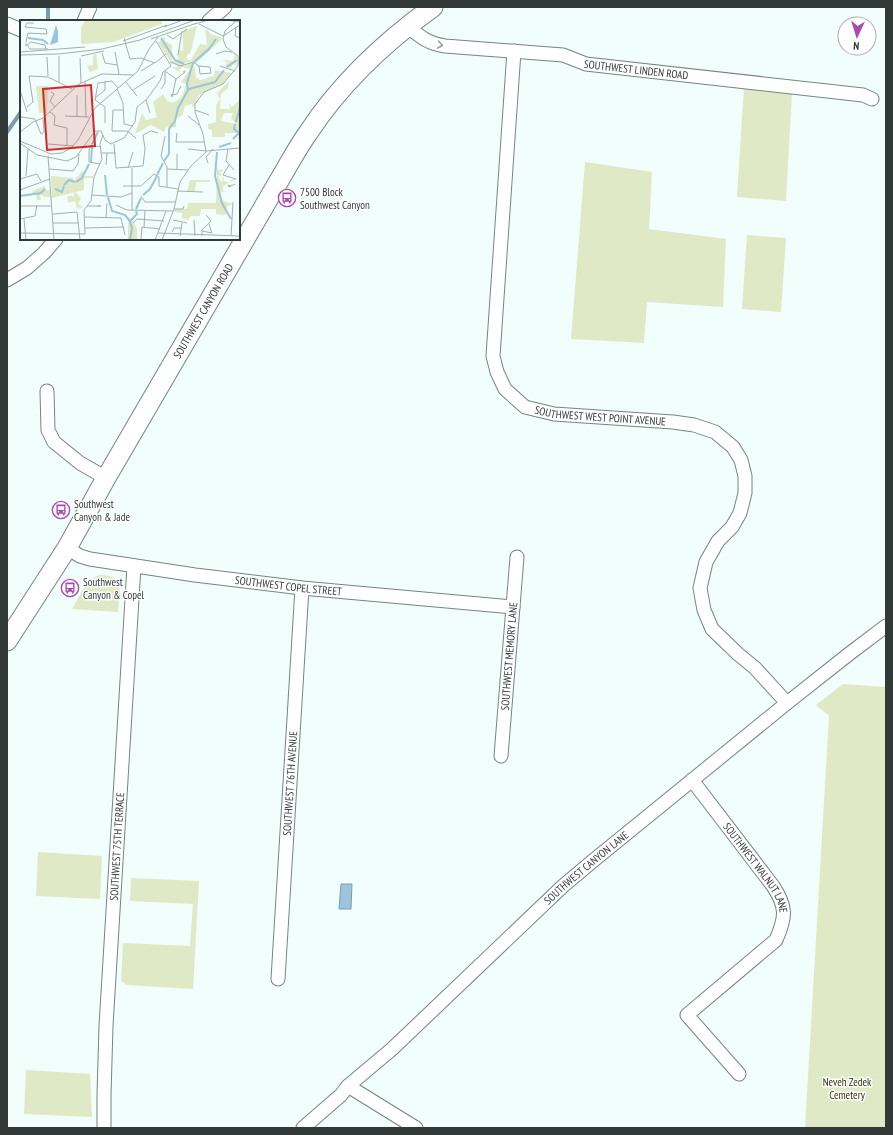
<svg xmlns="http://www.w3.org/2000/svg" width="893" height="1135" font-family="'PT Sans Narrow',sans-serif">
  <rect width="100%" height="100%" fill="#f1fefb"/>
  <path fill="#dfe9c6" d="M744 87 792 93 786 201 737 197Z
    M585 162 652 172 649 229 726 239 723 307 647 302 644 343 571 339Z
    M747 235 786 238 781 312 742 309Z
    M99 575C127 575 119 591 118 612L72 609C79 598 86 579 99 575Z
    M843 684 886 687V1128H805L829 716 816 705Z
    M38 852 102 856 100 899 36 896Z
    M131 878 199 881 193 989 127 985 121 981 123 943 190 946 193 904 130 901Z
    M26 1070 90 1074 92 1117 24 1114Z"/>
  <path fill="#9dc4de" stroke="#7d9bac" d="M341 884H352L351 909H339Z"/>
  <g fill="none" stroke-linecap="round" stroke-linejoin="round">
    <path stroke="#7d9bac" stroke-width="4" d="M48 7V21
      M7 132 21 112"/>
    <defs>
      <g id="street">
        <path d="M84 21 90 7"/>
        <path d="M209 21 225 7"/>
        <path d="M7 24 21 30"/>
        <path id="s1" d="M407 26C421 37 427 43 445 46L563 55 586 64 863 95 872 99"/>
        <path id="s2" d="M514 51 493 356 497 372 505 389 525 407 554 414 673 422 694 425 715 432 733 447 741 460 745 476V493L740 513 732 527 718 541 706 562 700 588 704 610 712 629 738 654 755 668 787 703"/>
        <path d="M7 280 27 268 44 253 56 239"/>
        <path d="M47 391 48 430 54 442 80 463 106 478"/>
        <path id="s3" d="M67 548 80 556 90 559 195 575 302 588 513 607"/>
        <path id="s4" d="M501 756 517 557"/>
        <path id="s5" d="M692 780 773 886C787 907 786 917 776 940L687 1015 739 1074"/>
        <path id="s6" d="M278 979 302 588"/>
        <path d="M348 1086 416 1128"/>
        <path id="s7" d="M104 1128V1095L106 1026 134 566"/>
        <path id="s8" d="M303 1128 341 1095 348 1086 392 1049 563 886 594 860 787 703 849 654 886 626"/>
      </g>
      <g id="secondary">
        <path id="s9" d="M7 641 67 548 106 478 287 167C294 155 300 144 308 133 340 84 386 41 433 7"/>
      </g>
    </defs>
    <use href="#street" stroke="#738681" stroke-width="15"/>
    <use href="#secondary" stroke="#738681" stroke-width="21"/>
    <use href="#street" stroke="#fff" stroke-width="13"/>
    <use href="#secondary" stroke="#fff" stroke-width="19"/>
  </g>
  <defs><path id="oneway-chevron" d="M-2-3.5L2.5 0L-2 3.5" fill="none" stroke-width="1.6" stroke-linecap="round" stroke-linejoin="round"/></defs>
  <use stroke="#989c9c" href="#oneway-chevron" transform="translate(440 45) rotate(10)"/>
  <defs>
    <symbol id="bus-ring" viewBox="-11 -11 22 22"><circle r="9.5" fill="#fff" stroke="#a94ab2" stroke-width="1.5"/><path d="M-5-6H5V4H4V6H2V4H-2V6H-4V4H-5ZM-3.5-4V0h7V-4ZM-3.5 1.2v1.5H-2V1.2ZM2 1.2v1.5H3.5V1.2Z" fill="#a94ab2"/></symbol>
  </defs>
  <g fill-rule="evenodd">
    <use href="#bus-ring" x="277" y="188" width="20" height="20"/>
    <use href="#bus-ring" x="51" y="500" width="20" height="20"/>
    <use href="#bus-ring" x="60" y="578" width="20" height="20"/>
  </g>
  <g text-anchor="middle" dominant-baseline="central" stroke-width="3" stroke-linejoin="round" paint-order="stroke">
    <g font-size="11" fill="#323a38" stroke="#fff">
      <text stroke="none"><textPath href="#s1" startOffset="237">SOUTHWEST LINDEN ROAD</textPath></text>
      <text stroke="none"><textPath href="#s9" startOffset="384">SOUTHWEST CANYON ROAD</textPath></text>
      <text stroke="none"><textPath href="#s2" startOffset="444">SOUTHWEST WEST POINT AVENUE</textPath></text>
      <text stroke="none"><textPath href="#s3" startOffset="226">SOUTHWEST COPEL STREET</textPath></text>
      <text stroke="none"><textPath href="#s4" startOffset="100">SOUTHWEST MEMORY LANE</textPath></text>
      <text stroke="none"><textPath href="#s6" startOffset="196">SOUTHWEST 76TH AVENUE</textPath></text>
      <text stroke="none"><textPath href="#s7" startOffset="282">SOUTHWEST 75TH TERRACE</textPath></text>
      <text stroke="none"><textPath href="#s8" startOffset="385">SOUTHWEST CANYON LANE</textPath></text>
      <text stroke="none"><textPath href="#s5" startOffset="109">SOUTHWEST WALNUT LANE</textPath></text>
    </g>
    <g font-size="11" fill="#323a38" stroke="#fff" text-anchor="start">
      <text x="300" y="192">7500 Block<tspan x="300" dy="13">Southwest Canyon</tspan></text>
      <text x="74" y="504">Southwest<tspan x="74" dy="13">Canyon &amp; Jade</tspan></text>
      <text x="83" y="582">Southwest<tspan x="83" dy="13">Canyon &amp; Copel</tspan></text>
    </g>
    <g font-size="11" fill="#2d3607" stroke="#fff">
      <text x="847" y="1082">Neveh Zedek<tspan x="847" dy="13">Cemetery</tspan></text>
    </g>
  </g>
  <g transform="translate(20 20)">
    <rect width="220" height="220" fill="#f1fefb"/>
    <path d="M66 0H141L142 4 93 22 61 24V7ZM177 6 171 31 166 37 168 40H171L180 24 187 25 185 8 192 15 201 17V20L176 43 171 41 161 45 151 42 138 23 145 16V21L152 25V41H158V29L163 31V11ZM76 34 78 49 70 52 72 57 67 46 73 45V35ZM215 34 217 36 216 47 213 43 211 48 204 46 208 43 202 40 213 41ZM171 42 174 44 176 57 180 60 194 56 195 50 212 53 203 64 179 75 173 89 172 84 165 86 162 96 156 98V107L150 108 146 106 144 112 131 105 115 114 122 93 126 100 137 97 133 82 143 74 147 81 153 83 162 77 166 64 161 62 170 49 162 47 159 50 160 53 152 47H157V44L164 46ZM209 61 208 68 201 74 200 89H210L209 83 212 87 220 80V127L218 113H205V117H192V110L188 109V104L196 102V85L200 79 197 73ZM204 93H213L211 98 216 104 201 101ZM16 66H28L27 93H19ZM197 146 198 151 202 149 203 151 199 152 202 154 201 156 197 155 201 162 203 161 202 157H203L204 161 209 163 212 159H216L203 166V171L206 172V168V172H201V180L213 184 207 186 206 195 196 194V189H181L180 196H171L168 200 162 198V193L154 192 155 189H167L168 183H196ZM63 150 64 156H73V158H64V170L32 178 31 156 53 158 54 161ZM162 160H190V162H176L175 171H167L170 160ZM25 166 26 170H30L31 177H24L20 173 21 180H17L16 174 7 177 16 169ZM55 172 61 178 58 184 63 187 59 189 58 187 57 190 55 181 48 183 47 177 52 175 53 178ZM112 198 117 209V220H108V201Z" fill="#dfe9c6" fill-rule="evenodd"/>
    <path d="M36 5 38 11V22L30 25Z" fill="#9dc4de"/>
    <path fill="none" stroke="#9dc4de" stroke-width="2" d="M8 18 23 20 28 24M141 18 155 40 164 44M174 42 189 29 196 19M207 47 217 40M169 69 195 62 204 50M216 102 220 87M213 119 219 113 214 109 215 104M72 124 78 112M199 127 211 123M197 132 195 156 202 183 211 199M144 141 149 134V109L155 101 158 88 168 70 167 63 173 43M71 142 72 126M85 155 87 175M137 155 143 143M56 162 62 158 69 144M44 165 49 160 55 162M35 169 42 172 44 166M123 175 130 169 137 156M0 176 21 173 25 169M88 177 92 191 105 195 110 201M116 189 121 178M110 220 112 208 110 201 117 194 116 191"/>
    <path fill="none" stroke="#a5b0ad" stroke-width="1" d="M206 0 220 2M175 4 188 0M179 4 203 16M144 7 163 0M216 7 215 16 220 18M147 15 153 19 167 9M203 16 220 5M104 18 110 39 121 38 135 43 146 34M131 19 177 3M103 21 147 5M6 22 8 13 27 14 26 9 5 7 7 3H14M6 23V26L11 22 25 25 26 29M7 25 10 29H28M129 29 138 17M0 32 65 27M95 32 99 54M82 33 85 43 97 45M196 34 205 31 212 32M0 35 39 34 82 29 120 20 175 0M158 35 162 11M39 36V62M61 36 84 31M27 37 28 56M60 38 61 63M150 42 161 46 173 42 179 46 180 54 191 53 190 47 179 46M200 46 215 51M121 51 134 43M145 51 156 59 152 77 151 74M156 59 165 52V51L163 52M65 62 66 97M106 62 117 76M97 69 103 83 104 104 113 106M141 69 145 63V52M0 70 7 92M113 70 135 56M31 72 34 74 30 81 35 87M57 75V96M152 75 157 74 161 66M75 78 85 70V61M126 80 130 93M7 87 13 82 9 56 28 57 52 69M104 90H93L92 111H107L116 118M175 90 189 95M0 92 1 97 15 99 21 114 24 112 23 98M30 92 35 96 34 105 47 108V126M45 96 69 97M168 96 179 105M85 103V87L75 80 78 63 92 61 98 68M0 112 13 102 23 98 59 64 82 54 114 55M157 113 156 122H185M145 116 141 136 147 147V167M0 121 31 134 42 133 51 128 58 120 75 88 118 51 129 29M0 123 17 135 47 141 56 137 75 111H81L85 120 91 124 104 118 115 102 117 87 127 79 140 61 143 52 151 46 136 21M28 124 53 126M94 124 96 148 123 146 125 129M125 129 123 115 131 111 138 113M168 129 186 131 220 128M208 129 206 141 214 150M82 133H96M157 134V149M28 136 34 220M188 143 186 137 193 129M80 144 69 142V130L71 125 81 127M86 145 87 133M209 145 203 155 216 159M108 148 113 132M29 149 53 151 58 144 59 134M147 149 168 150M6 156 8 129M0 159 17 154 21 161M103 166H121L134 154 139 157V166L158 169M211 166 208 165 209 167 215 164M0 170 30 159M157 171 183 172M72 175 101 177 112 173M121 176 125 182H155M96 185 107 190 153 191M0 186H32M67 186H81H77M154 189H163L164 186M112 190V148M33 194 57 192 60 220M65 197 101 198 105 215M86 198 87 183M0 199 15 196 17 185M4 199 6 220M153 200 167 203M174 200 175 216M33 203H59M113 203 117 199 144 201M124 207 125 190M65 208 104 207M182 211 192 213 189 204M152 212 154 208H162M0 213 65 214 64 190 71 181 74 157 82 139 80 124 83 115M138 213 220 216M160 216 162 203M182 216V210L191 201 186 195M211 216 213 182M121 220 122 207 140 209M135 220 146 191M142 220 154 189 160 162 171 146 186 132 183 114 175 92V84L184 72 203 64 218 46V36L206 27 203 19 205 11 216 1"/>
    <path fill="#d62828" fill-opacity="0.15" stroke="#d62828" stroke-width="2" d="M71 65 75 126 27 130 23 69Z"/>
    <rect width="220" height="220" fill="none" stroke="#323a38" stroke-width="2"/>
  </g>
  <rect width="893" height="1135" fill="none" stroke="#323a38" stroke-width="16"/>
  <g transform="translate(857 36) rotate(184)"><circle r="19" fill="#ffffff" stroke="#adb0af"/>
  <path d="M0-3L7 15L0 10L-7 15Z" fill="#a94ab2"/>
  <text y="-6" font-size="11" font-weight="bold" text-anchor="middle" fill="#323a38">N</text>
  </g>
</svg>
